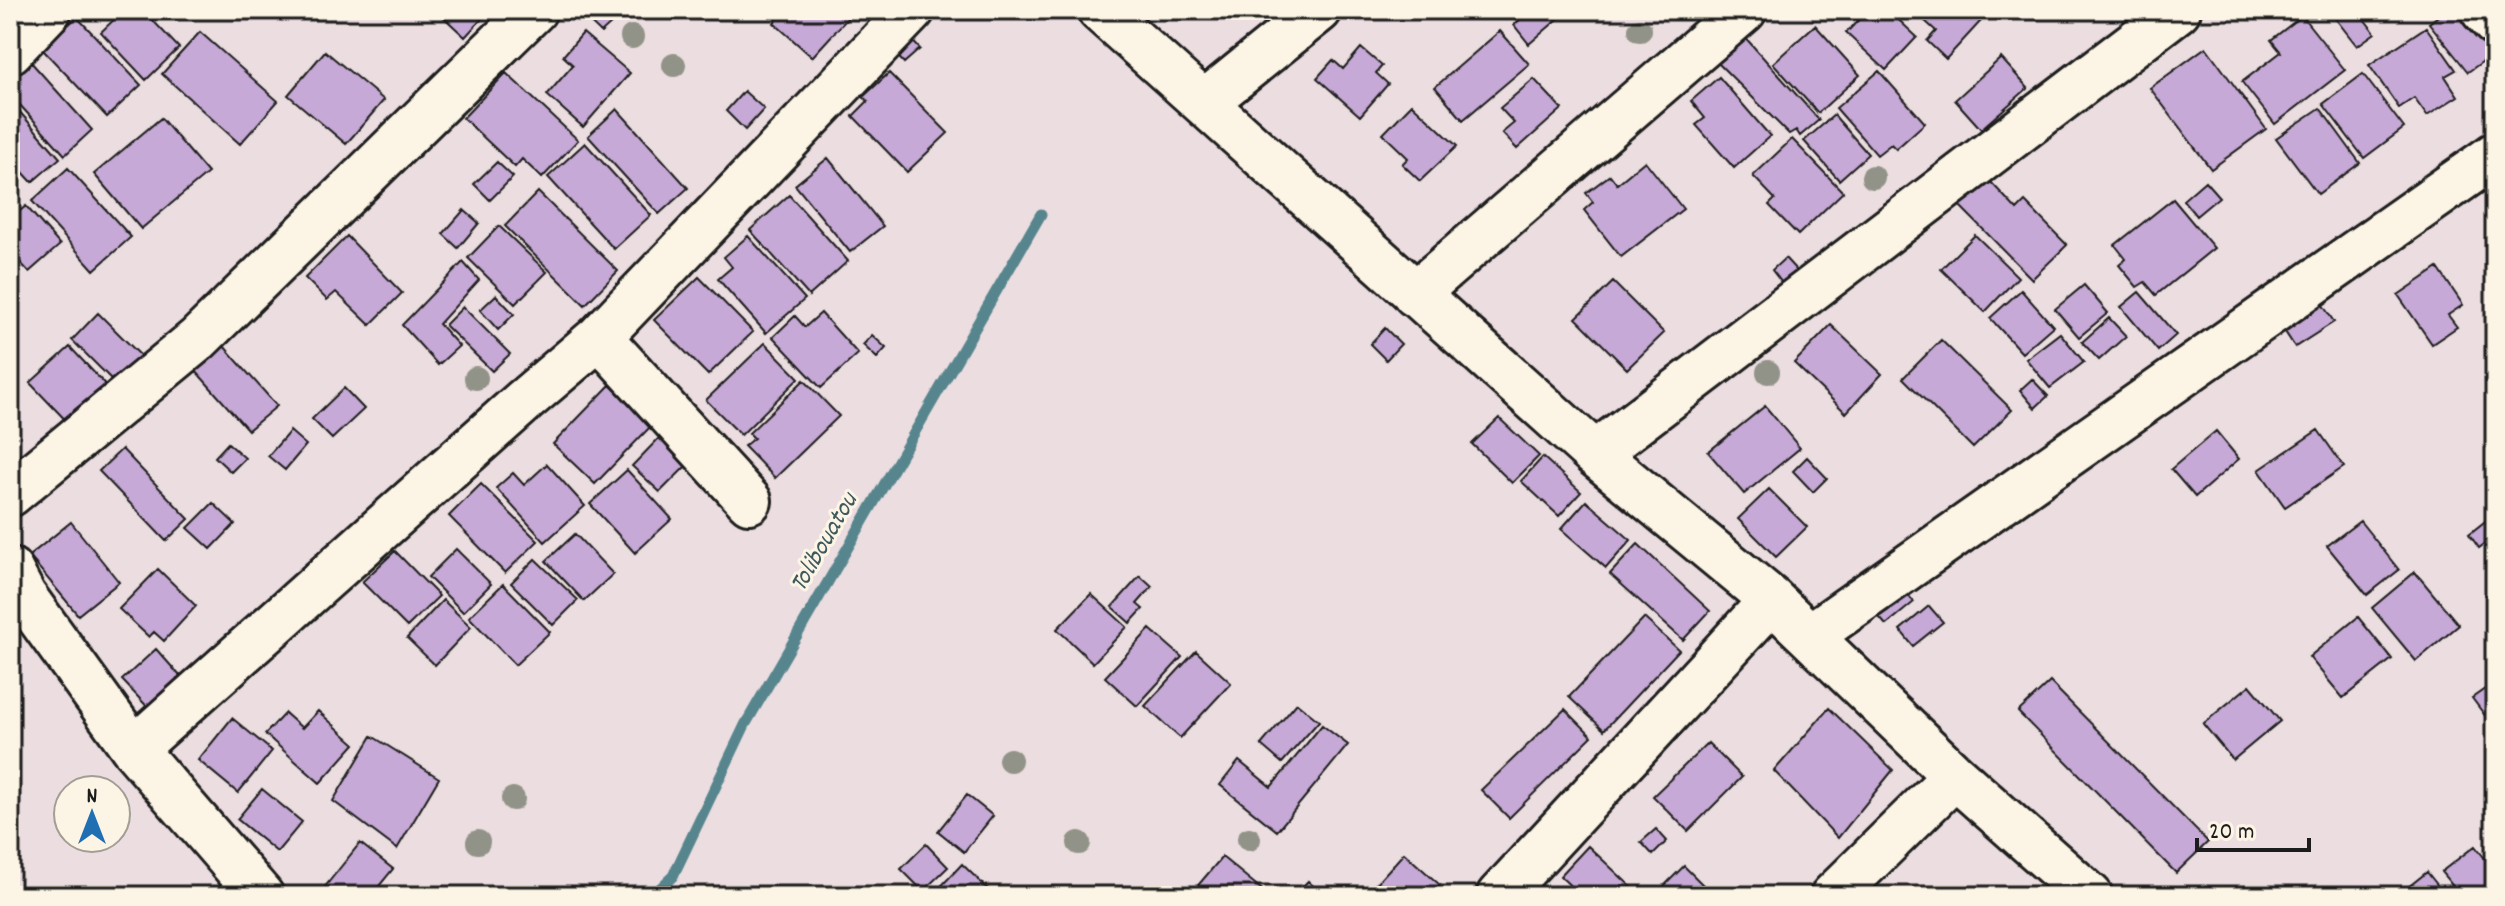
<svg xmlns="http://www.w3.org/2000/svg" width="2505" height="906" font-family="Dekko,sans-serif">
  <rect width="100%" height="100%" fill="#ecdee0"/>
  <filter id="ink" filterUnits="userSpaceOnUse"><feTurbulence type="fractalNoise" baseFrequency=".0125" numOctaves="2"/><feDisplacementMap in="SourceGraphic" scale="16" xChannelSelector="R" yChannelSelector="G"/><feConvolveMatrix kernelMatrix="1 2 1 2 8 2 1 2 1" color-interpolation-filters="sRGB"/></filter>
  <g filter="url(#ink)">
    <g fill="none" stroke-linecap="round" stroke-linejoin="round">
      <path stroke="#56858d" stroke-width="11" d="M652 896 673 876 745 725 1041 214"/>
    </g>
    <path fill="#c6a9d6" stroke="#1c1c1c" stroke-width="2" d="M124 10H143L179 48 146 80 101 32Z
      M436 10H490L465 37Z
      M577 10H601L613 22 601 33Z
      M769 10H855L812 57 774 23 778 18Z
      M1531 10H1562L1565 13 1529 44 1514 25Z
      M1868 10H1888L1917 37 1886 70 1846 33Z
      M1913 10H1991L1946 59 1927 41 1936 31Z
      M2347 10H2357L2375 33 2357 46 2335 18Z
      M2446 10H2460L2495 55V62L2491 65 2486 59 2468 72 2429 23Z
      M2302 16 2345 70 2275 124 2242 82 2281 52 2271 40Z
      M77 17 141 85 107 117 42 49Z
      M1815 25 1860 75 1818 113 1773 63Z
      M2426 27 2456 70 2445 76 2458 96 2427 116 2414 98 2399 108 2369 65Z
      M1500 31 1529 64 1463 120 1435 87Z
      M200 32 278 101 240 144 162 74Z
      M583 33 630 73 583 127 547 95 573 65 563 56Z
      M907 35 920 49 904 63 891 49Z
      M1743 35 1819 120 1800 136 1796 130 1789 134 1713 58Z
      M2206 47 2266 129 2211 169 2150 88Z
      M1361 48 1382 66 1376 73 1388 84 1360 116 1317 78 1333 60 1343 69Z
      M325 51 384 100 346 144 288 95Z
      M2001 58 2028 88 1981 129 1955 100Z
      M30 61 92 130 65 155 10 94V80Z
      M1879 71 1925 123 1896 149 1891 144 1877 155 1836 108Z
      M506 73 578 140 542 178 522 159 515 167 463 118Z
      M889 73 948 133 907 172 853 116 868 101 863 97Z
      M2363 74 2404 128 2364 158 2323 104Z
      M1719 77 1770 136 1734 168 1696 125 1705 118 1691 101Z
      M1534 79 1562 109 1517 149 1502 133 1514 123 1500 108Z
      M744 91 764 109 745 130 726 111Z
      M1412 104 1457 146 1420 181 1402 164 1408 158 1383 134Z
      M2320 108 2360 163 2318 194 2276 138Z
      M617 109 688 188 659 214 588 136Z
      M18 110 60 158 32 182 10 158V134L14 130 10 125V117Z
      M1834 115 1868 154 1839 180 1804 141Z
      M161 118 208 173 141 229 94 174Z
      M1792 139 1843 192 1798 235 1769 205 1775 199 1753 176Z
      M585 143 651 215 614 249 548 177Z
      M828 158 883 226 850 252 795 185Z
      M1645 161 1683 209 1621 257 1584 210 1593 202 1586 193 1610 175 1617 184Z
      M497 162 513 177 490 200 474 184Z
      M68 168 131 237 94 270 32 201Z
      M1988 179 2017 210 2025 202 2067 245 2032 279 1960 206Z
      M2205 181 2219 197 2196 216 2183 200Z
      M538 192 618 271 585 305 505 226Z
      M789 195 848 261 809 296 750 230Z
      M2173 199 2214 248 2156 295 2145 282 2137 287 2119 265 2126 259 2115 245Z
      M26 206 60 245 29 272 10 251V219Z
      M464 210 479 223 458 248 443 234Z
      M499 226 547 272 515 304 468 258Z
      M1975 235 2018 277 1985 312 1941 269Z
      M347 236 402 293 370 325 336 292 327 300 305 278Z
      M748 236 805 299 766 333 718 279 732 267 724 257Z
      M1785 258 1797 271 1782 283 1772 270Z
      M463 262 479 280 439 324 459 346 438 365 402 325Z
      M2438 268 2463 305 2448 315 2457 327 2432 344 2398 295Z
      M699 277 753 332 708 375 654 320Z
      M1613 282 1664 333 1627 369 1576 318Z
      M2084 285 2108 313 2079 337 2055 309Z
      M2021 290 2053 326 2022 353 1990 318Z
      M2313 290 2334 322 2295 347 2274 315Z
      M2139 292 2176 335 2158 351 2121 307Z
      M496 295 514 314 498 330 480 310Z
      M463 307 510 354 492 371 445 325Z
      M98 313 146 361 120 388 72 340Z
      M821 313 858 354 821 388 773 337 795 316 805 327Z
      M2109 318 2126 336 2099 360 2082 342Z
      M1831 325 1882 374 1846 413 1794 363Z
      M1385 328 1401 344 1386 360 1370 344Z
      M2060 333 2084 362 2050 388 2026 359Z
      M872 335 886 348 877 358 863 345Z
      M1941 340 2012 410 1973 448 1903 378Z
      M765 343 799 378 741 435 706 400Z
      M223 345 277 406 248 430 195 370Z
      M70 347 115 395 76 431 30 383Z
      M2032 379 2048 396 2035 408 2020 390Z
      M804 380 839 416 775 478 744 446 754 438 749 433Z
      M610 385 652 425 595 484 553 444Z
      M344 388 364 409 332 439 312 419Z
      M1765 406 1800 448 1744 494 1708 452Z
      M1499 418 1539 456 1512 483 1472 444Z
      M2318 430 2344 467 2285 507 2259 470Z
      M290 431 306 445 285 470 268 456Z
      M2216 431 2239 459 2195 497 2171 469Z
      M662 435 691 461 660 492 632 466Z
      M228 443 245 458 231 472 215 457Z
      M122 449 189 519 166 541 99 471Z
      M1543 457 1581 492 1559 516 1521 481Z
      M1807 457 1827 478 1813 492 1793 471Z
      M547 464 585 506 545 542 496 488 513 473 524 485Z
      M627 470 672 519 635 553 590 504Z
      M481 484 538 541 505 573 449 516Z
      M1769 489 1807 527 1776 557 1738 519Z
      M1586 501 1631 540 1606 568 1561 529Z
      M213 503 235 524 211 549 188 528Z
      M2488 519 2495 528V536L2479 548 2469 534Z
      M2360 521 2399 570 2367 595 2327 546Z
      M71 522 119 582 78 615 29 556Z
      M575 534 613 574 584 601 546 561Z
      M1638 544 1710 611 1683 640 1610 574Z
      M456 549 491 584 463 612 428 577Z
      M395 551 439 596 407 627 362 582Z
      M535 559 578 600 553 625 511 583Z
      M158 569 196 606 164 641 154 632 149 637 119 609Z
      M2415 572 2459 625 2416 661 2372 608Z
      M1140 576 1152 587 1137 604 1143 609 1130 623 1112 607Z
      M503 584 550 632 515 665 469 617Z
      M1901 587 1914 602 1886 625 1873 610Z
      M1091 594 1127 627 1093 663 1057 629Z
      M443 600 471 627 435 665 407 638Z
      M1929 606 1943 622 1913 646 1900 630Z
      M2358 617 2392 659 2343 698 2309 657Z
      M1644 618 1679 650 1604 730 1569 697Z
      M1150 629 1182 657 1137 706 1105 677Z
      M156 649 189 686 156 716 122 680Z
      M1196 651 1231 683 1180 738 1145 706Z
      M2050 682 2208 842 2176 873 2018 712Z
      M2495 682V729L2472 698Z
      M2250 685 2280 721 2233 760 2203 724Z
      M1297 703 1319 721 1282 763 1261 745Z
      M1829 708 1893 770 1838 838 1774 771Z
      M1565 709 1592 736 1509 818 1481 790Z
      M318 711 355 744 320 783 265 734 285 713 302 728Z
      M232 718 272 751 238 793 198 760Z
      M1322 725 1348 745 1277 831 1220 785 1239 761 1271 787Z
      M372 736 439 778 397 849 333 801Z
      M1708 743 1742 777 1688 831 1653 796Z
      M262 789 302 822 277 852 237 819Z
      M967 795 993 816 964 852 938 831Z
      M1656 829 1667 841 1653 855 1641 842Z
      M360 843 393 869 371 896H334L324 888Z
      M926 844 948 867 923 891 901 869Z
      M1588 846 1640 895 1581 896 1560 876Z
      M2475 846 2495 871V892L2489 896H2461L2441 872Z
      M1404 853 1440 885 1429 896H1365Z
      M1222 857 1266 893 1263 896H1189Z
      M962 864 995 896H932Z
      M1684 866 1714 896H1659L1656 894Z
      M2427 872 2446 896H2397Z
      M1308 881 1324 896H1293Z"/>
    <g fill="none" stroke-linecap="round" stroke-linejoin="round">
      <defs>
        <path id="minor" d="M1100 10 1595 454 1772 600 1955 776 2090 896
          M2483 10 2495 23
          M10 51 49 10
          M1204 103 1319 10
          M1415 294 1744 10
          M599 337 749 501
          M1595 454 2178 10
          M10 494 198 339 534 10
          M10 570 23 595 134 749 261 896
          M1810 636 2495 155
          M134 749 525 400 599 337 912 10
          M1499 896 1772 600
          M1833 896 1955 776"/>
      </defs>
      <use href="#minor" stroke="#1c1c1c" stroke-width="50"/>
      <use href="#minor" stroke="#fcf5e5" stroke-width="44"/>
    </g>
    <g fill="#929388">
      <circle cx="1640" cy="30" r="12"/>
      <circle cx="632" cy="37" r="12"/>
      <circle cx="674" cy="65" r="12"/>
      <circle cx="1873" cy="177" r="12"/>
      <circle cx="1768" cy="372" r="12"/>
      <circle cx="476" cy="378" r="12"/>
      <circle cx="1010" cy="760" r="12"/>
      <circle cx="513" cy="799" r="12"/>
      <circle cx="1249" cy="839" r="12"/>
      <circle cx="478" cy="842" r="12"/>
      <circle cx="1079" cy="843" r="12"/>
    </g>
  </g>
  <g text-anchor="middle" dominant-baseline="central" stroke-width="6" stroke-linejoin="round" paint-order="stroke">
    <g font-size="26" font-style="italic" fill="#3e595e" stroke="#fcf5e5">
      <text transform="translate(825 543) rotate(-60)">Tolibouatou</text>
    </g>
  </g>
  <rect width="2505" height="906" fill="none" stroke="#fcf5e5" stroke-width="40"/>
  <rect x="20" y="20" width="2465" height="866" fill="none" stroke="#1c1c1c" stroke-width="3" filter="url(#ink)"/>
  <g transform="translate(92 814)"><circle r="38" fill="#fcf5e5" stroke="#a29e95" stroke-width="2"/>
  <path d="M0-6L14 30L0 20L-14 30Z" fill="#1f6fb2"/>
  <text y="-12" font-size="22" font-weight="bold" text-anchor="middle" fill="#1c1c1c">N</text>
  </g>
  <path d="M2197 838v12h112v-12" fill="none" stroke="#1c1c1c" stroke-width="4"/>
  <text x="2209" y="838" font-size="24" fill="#1c1c1c" stroke="#fcf5e5" stroke-width="6" paint-order="stroke">20 m</text>
</svg>
